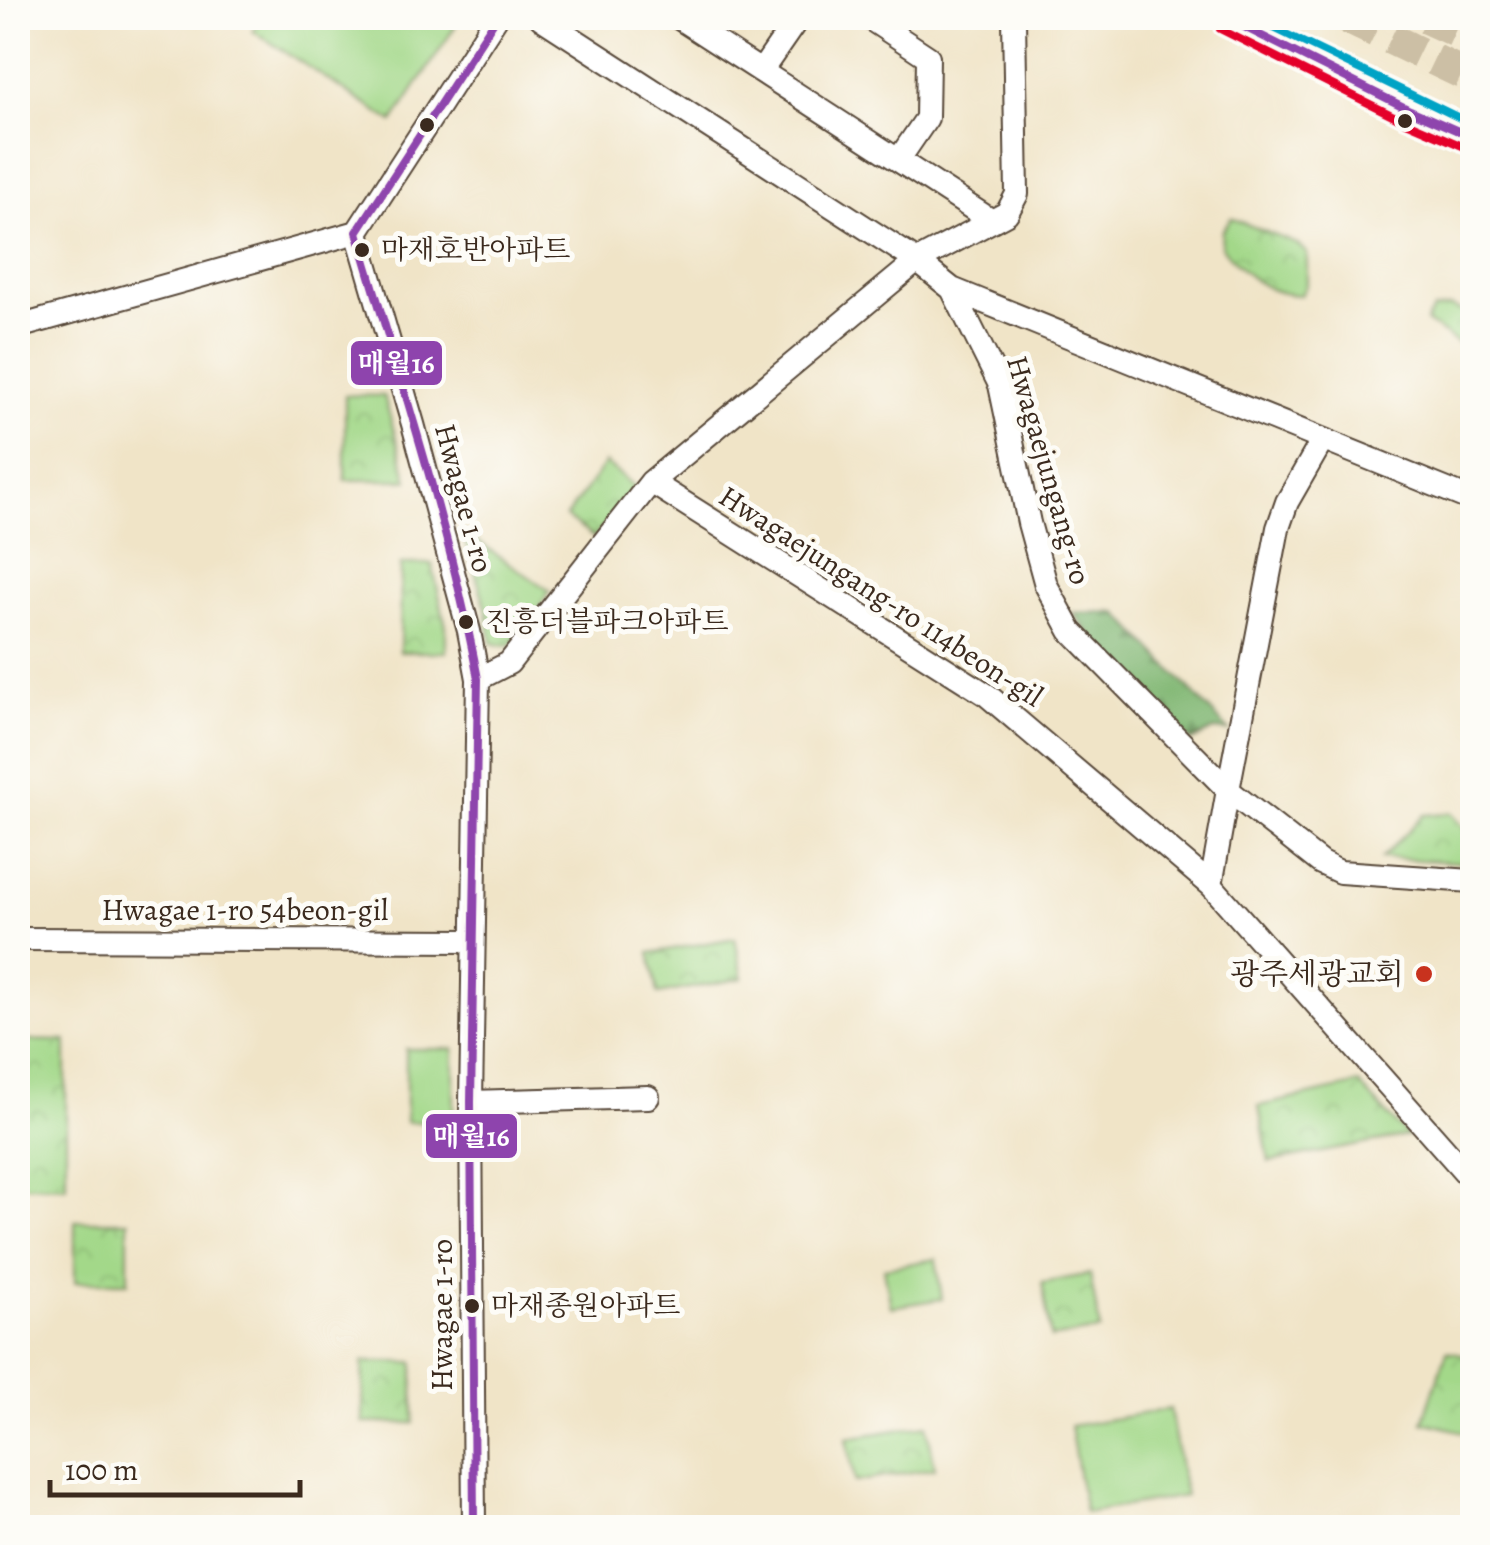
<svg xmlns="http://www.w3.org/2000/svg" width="1490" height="1545" font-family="Alegreya,'Noto Serif KR',serif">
  <defs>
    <pattern id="forest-firs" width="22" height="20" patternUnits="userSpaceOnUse" patternTransform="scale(2.5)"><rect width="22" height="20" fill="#82b875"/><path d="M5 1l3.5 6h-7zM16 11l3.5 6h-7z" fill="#6c965f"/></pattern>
    <pattern id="park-crowns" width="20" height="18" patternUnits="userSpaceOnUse" patternTransform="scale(2.5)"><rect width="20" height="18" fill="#a3d889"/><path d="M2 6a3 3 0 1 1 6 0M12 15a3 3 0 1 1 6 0" fill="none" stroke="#8dba76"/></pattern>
  </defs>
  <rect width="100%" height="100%" fill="#fdfcf7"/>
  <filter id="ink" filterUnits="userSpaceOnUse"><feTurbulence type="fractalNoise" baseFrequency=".01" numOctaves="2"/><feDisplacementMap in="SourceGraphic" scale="20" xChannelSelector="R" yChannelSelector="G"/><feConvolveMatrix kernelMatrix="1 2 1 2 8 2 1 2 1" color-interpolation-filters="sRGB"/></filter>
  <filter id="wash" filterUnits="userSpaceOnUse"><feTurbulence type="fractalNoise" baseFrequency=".0048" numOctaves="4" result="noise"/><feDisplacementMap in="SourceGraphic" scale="40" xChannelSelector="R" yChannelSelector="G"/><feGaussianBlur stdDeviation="2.25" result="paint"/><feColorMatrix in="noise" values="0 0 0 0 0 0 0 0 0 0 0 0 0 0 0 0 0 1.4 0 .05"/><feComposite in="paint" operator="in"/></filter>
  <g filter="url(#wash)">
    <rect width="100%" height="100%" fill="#f0e4c7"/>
    <path fill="#a3d889" stroke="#6f8154" stroke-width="2.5" d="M262 18H460V19L393 122 253 31Z
      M406 1049H454V1122H406Z
      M936 1259 942 1299 891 1307 884 1268Z
      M1170 1409 1185 1496 1085 1513 1070 1426Z"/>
    <path fill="url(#forest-firs)" stroke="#5e714a" stroke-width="2.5" d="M1117 612 1229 731 1214 730 1191 741 1124 678 1073 613Z"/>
    <path fill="url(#park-crowns)" stroke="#6f8154" stroke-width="2.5" d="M1231 218 1297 244 1307 253V284L1301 295C1265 295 1242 273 1221 246L1222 231Z
      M1451 307 1472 315V352L1426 322 1433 310Z
      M345 395 384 396 408 480H345Z
      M605 463 636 488 594 538 566 517Z
      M462 531 550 591 512 644 505 646 492 643 486 607Z
      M401 564H432L446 626V652H400Z
      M1451 813 1472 836V863L1382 858 1424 815Z
      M735 938 743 978 658 994 650 953Z
      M18 1040 66 1041V1186L18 1185Z
      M1359 1084 1407 1136 1269 1162 1259 1106Z
      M75 1221H128V1282H75Z
      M1090 1274 1100 1330 1051 1338 1042 1283Z
      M1447 1351 1472 1356V1434L1423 1422Z
      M363 1362H414V1423H363Z
      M927 1425 935 1468 855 1482 847 1438Z"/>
  </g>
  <g filter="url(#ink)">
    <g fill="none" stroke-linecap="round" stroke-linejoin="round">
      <path stroke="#ccbfa5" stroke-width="32" stroke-dasharray="32 16" stroke-linecap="butt" d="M1347 18 1472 78
        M1426 18 1472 39"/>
      <defs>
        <path id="minor" d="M541 18 917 261 952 289 1000 385 1029 523 1046 585 1071 631 1228 790 1211 885 1472 1180
          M679 18 992 221
          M869 18 928 57 927 118 899 159
          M1226 18 1410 110 1472 137
          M762 70 798 18
          M952 289 1472 500
          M18 327 357 232
          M1322 441 1287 502 1278 528 1228 790 1321 863 1340 872 1472 881
          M651 482 987 695 1211 885
          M478 679 509 663 651 482 917 261 1007 213 1017 194 1014 18
          M18 939 472 941
          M471 1102 648 1097
          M474 1528 471 1102 478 679 469 631 413 424 357 232 496 18"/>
      </defs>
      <use href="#minor" stroke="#564637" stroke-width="26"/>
      <use href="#minor" stroke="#fff" stroke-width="22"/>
      <defs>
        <path id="bus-1" d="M1226 18 1410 110 1472 137
          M474 1528 471 1102 478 679C450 528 400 379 357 232L496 18"/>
        <path id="bus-2" d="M1220 29 1404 121 1467 148"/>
        <path id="bus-3" d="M1253 18 1472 124"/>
      </defs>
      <use href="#bus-1" stroke="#fdfcf7" stroke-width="15"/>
      <use href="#bus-2" stroke="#fdfcf7" stroke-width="15"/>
      <use href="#bus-3" stroke="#fdfcf7" stroke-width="15"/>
      <use href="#bus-1" stroke="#8e44ad" stroke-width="8"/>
      <use href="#bus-2" stroke="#e4002b" stroke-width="8"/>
      <use href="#bus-3" stroke="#03a3c5" stroke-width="8"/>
    </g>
  </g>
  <g fill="#3b2a1e" stroke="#fdfcf7" stroke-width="4">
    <circle cx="1405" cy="121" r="9"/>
    <circle cx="427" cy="125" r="9"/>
    <circle cx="362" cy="250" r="9"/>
    <circle cx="466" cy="622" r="9"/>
    <circle cx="472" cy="1306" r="9"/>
  </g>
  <circle fill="#c8321e" stroke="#fdfcf7" stroke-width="4" cx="1424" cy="974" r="10"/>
  <g text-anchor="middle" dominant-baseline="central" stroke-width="10" stroke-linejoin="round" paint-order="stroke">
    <g font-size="28" fill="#3b2a1e" stroke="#fdfcf7" text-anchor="start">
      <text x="381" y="250">마재호반아파트</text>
      <text x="485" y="622">진흥더블파크아파트</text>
      <text x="491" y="1306">마재종원아파트</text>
    </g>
    <g font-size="30" fill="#3b2a1e" stroke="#fdfcf7">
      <text transform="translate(1049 470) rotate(74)">Hwagaejungang-ro</text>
      <text transform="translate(464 498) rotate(75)">Hwagae 1-ro</text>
      <text transform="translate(881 596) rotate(33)">Hwagaejungang-ro 114beon-gil</text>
      <text x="245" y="910">Hwagae 1-ro 54beon-gil</text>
      <text transform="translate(442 1315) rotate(-90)">Hwagae 1-ro</text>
    </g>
    <g font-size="30" fill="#3b2a1e" stroke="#fdfcf7" text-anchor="end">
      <text x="1404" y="974">광주세광교회</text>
    </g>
  </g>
  <g stroke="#fdfcf7" stroke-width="4">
    <rect x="349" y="339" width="95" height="48" rx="10" fill="#8e44ad"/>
    <rect x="424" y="1112" width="95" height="48" rx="10" fill="#8e44ad"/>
  </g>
  <g font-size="28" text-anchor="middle" font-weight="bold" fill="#fff">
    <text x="396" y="373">매월16</text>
    <text x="471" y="1146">매월16</text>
  </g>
  <rect width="1490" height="1545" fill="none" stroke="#fdfcf7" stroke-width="60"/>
  <path d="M50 1480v15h250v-15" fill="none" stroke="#3b2a1e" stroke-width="5"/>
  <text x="65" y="1480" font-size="30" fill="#3b2a1e" stroke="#fdfcf7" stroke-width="8" paint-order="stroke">100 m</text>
</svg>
